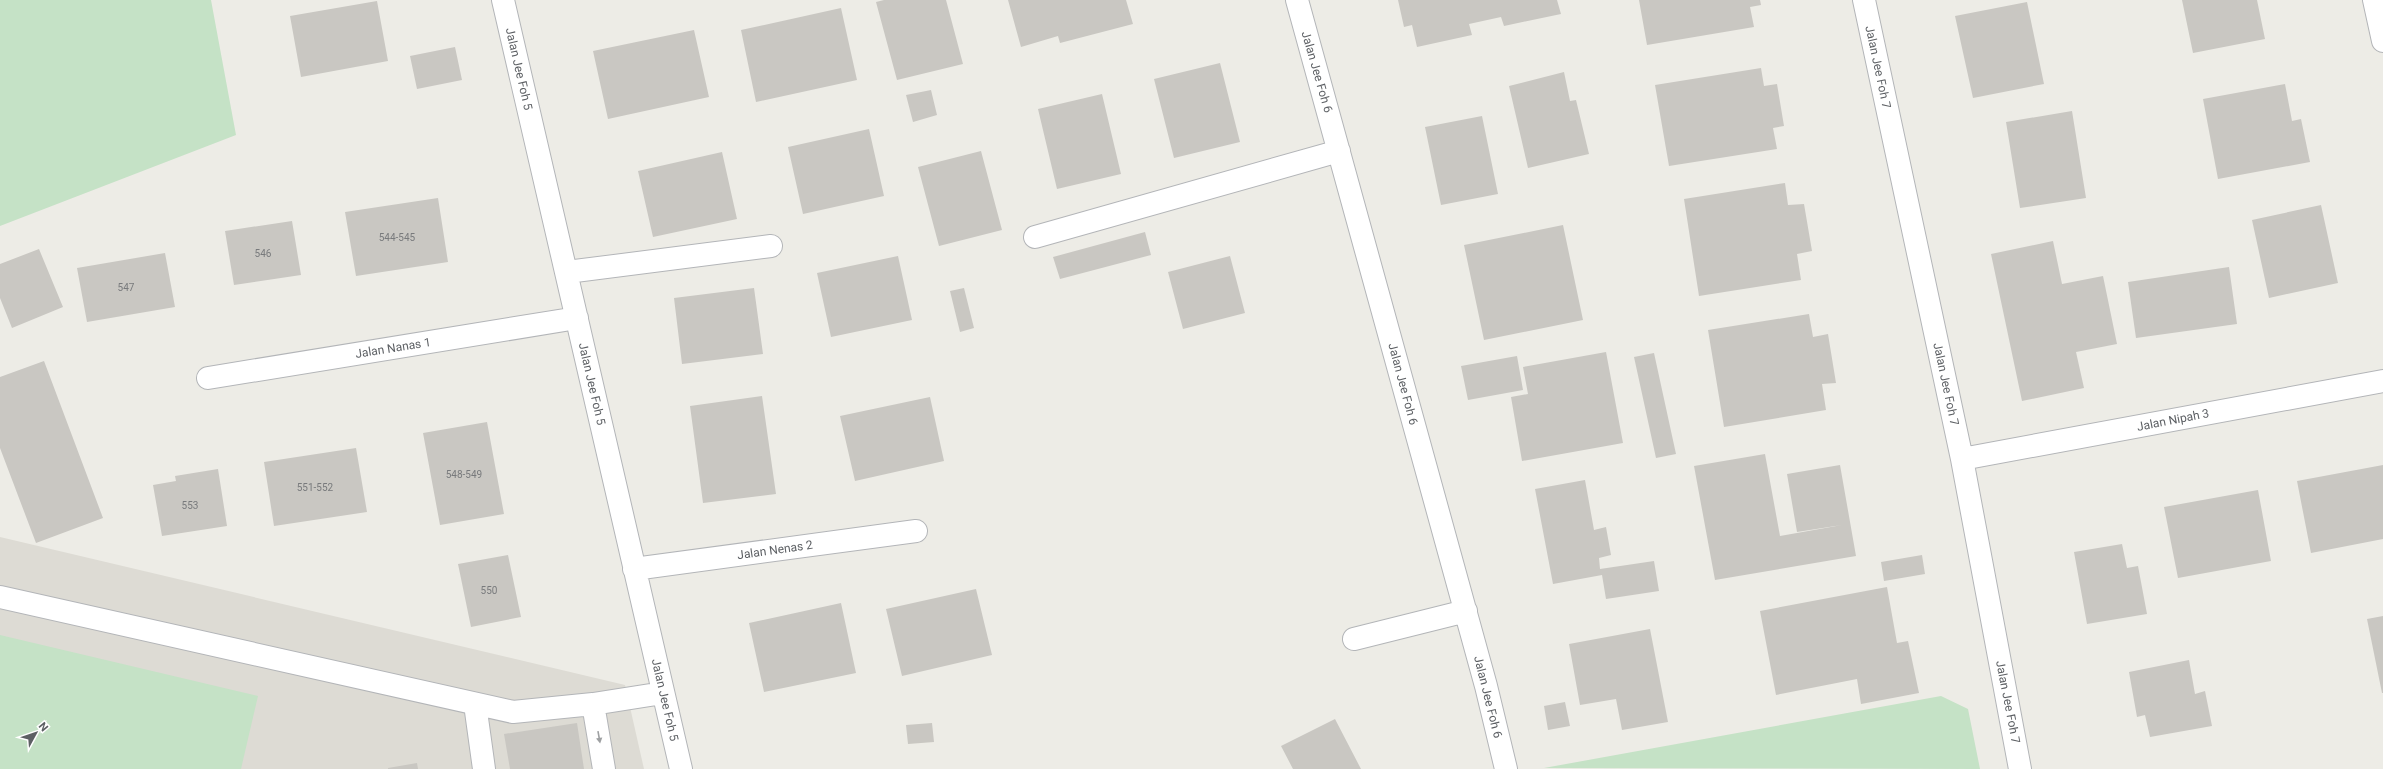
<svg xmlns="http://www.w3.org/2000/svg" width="2383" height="769" font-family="Roboto,sans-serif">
  <rect width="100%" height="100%" fill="#edece6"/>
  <path fill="#dddbd4" d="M0 537 625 685 644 769H0Z"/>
  <path fill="#c5e2c6" d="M0 0H211L236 135 0 226Z
    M0 635 258 696 241 769H0Z
    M1941 696 1968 709 1980 769 1544 768Z"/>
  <path fill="#c9c7c2" d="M884 0H946L963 64 897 80 876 2Z
    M1008 0H1126L1133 24 1060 43 1058 36 1021 47Z
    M1398 0H1557L1561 14 1504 26 1501 17 1469 24 1472 35 1417 47 1412 25 1404 27Z
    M1639 0H1760L1761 5 1750 7 1754 27 1647 45Z
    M2182 0H2257L2265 39 2193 53Z
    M377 1 388 61 301 77 290 16Z
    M2027 2 2044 84 1973 98 1955 16Z
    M841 8 857 80 756 102 741 30Z
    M694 30 709 97 608 119 593 51Z
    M455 47 462 80 417 89 410 56Z
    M1220 63 1240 142 1174 158 1154 79Z
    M1761 68 1764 86 1777 84 1784 126 1773 128 1777 149 1669 166 1655 85Z
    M1564 72 1570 101 1576 100 1589 154 1528 168 1509 86Z
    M2285 84 2292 121 2301 119 2310 162 2218 179 2203 99Z
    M931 90 937 115 913 122 906 95Z
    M1102 94 1121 174 1057 189 1038 109Z
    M2072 111 2086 198 2020 208 2006 122Z
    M1482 116 1498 194 1441 205 1425 127Z
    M869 129 884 196 803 214 788 147Z
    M981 151 1002 230 939 246 918 167Z
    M722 152 737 219 653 237 638 171Z
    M1785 183 1788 205 1804 204 1812 251 1797 254 1801 280 1699 296 1684 199Z
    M438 198 448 262 356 276 345 212Z
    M2321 205 2338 283 2269 298 2252 220Z
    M292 221 301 275 234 285 225 231Z
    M1563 225 1583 320 1484 340 1464 245Z
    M1145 232 1151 255 1060 279 1053 257Z
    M2053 241 2062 284 2103 276 2117 344 2076 352 2084 388 2022 401 1991 254Z
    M39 249 63 307 12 328 0 298V264Z
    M165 253 175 307 87 322 77 268Z
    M898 256 912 320 831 337 817 273Z
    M1230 256 1245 313 1183 329 1168 272Z
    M2229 267 2237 324 2136 338 2128 282Z
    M754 288 763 354 682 364 674 298Z
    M964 288 974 328 960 332 950 291Z
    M1809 314 1813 337 1828 334 1836 383 1822 384 1826 410 1724 427 1708 330Z
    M1606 352 1623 443 1522 461 1511 397 1528 394 1523 367Z
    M1654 353 1676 454 1656 458 1634 357Z
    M1517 356 1523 390 1468 400 1461 366Z
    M44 361 103 518 36 543 0 448V377Z
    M762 396 776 494 703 503 690 406Z
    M930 397 944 461 855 481 840 416Z
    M487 422 504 514 440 525 423 433Z
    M356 448 367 512 274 526 264 462Z
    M1765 454 1780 536 1842 525 1797 532 1787 474 1840 465 1856 556 1715 580 1694 466Z
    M2383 465V539L2311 553 2297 481Z
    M218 469 227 526 162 536 153 485 176 481 175 476Z
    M1585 480 1594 530 1606 527 1611 555 1599 558 1600 569 1654 561 1659 591 1606 599 1602 575 1553 584 1535 489Z
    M2258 490 2271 561 2178 578 2164 507Z
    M2122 544 2127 568 2138 566 2147 614 2087 624 2074 552Z
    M508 555 521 617 471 627 458 564Z
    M1922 555 1925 574 1884 581 1881 562Z
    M1887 587 1897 643 1908 641 1919 693 1861 704 1857 679 1776 695 1760 611Z
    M976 589 992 655 902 676 886 609Z
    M841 603 856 673 764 692 749 623Z
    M2383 616V693H2382L2367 619Z
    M1650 629 1668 722 1622 730 1616 699 1580 705 1569 644Z
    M2189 660 2195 694 2205 691 2212 726 2150 737 2145 715 2137 717 2129 672Z
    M1565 702 1570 726 1548 730 1544 706Z
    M1335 719 1361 769H1293L1281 746Z
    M577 723 584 769H510L504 734Z
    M932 723 934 742 908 744 906 725Z
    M417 763 418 769H388V768Z"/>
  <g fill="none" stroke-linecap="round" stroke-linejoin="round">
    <defs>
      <path id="minor" d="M503 0 681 769
        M1297 0 1486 686 1506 769
        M1864 0 1962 459 2020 769
        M2374 0 2383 41
        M1035 237 1339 151
        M567 272 771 246
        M208 378 577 318
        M1962 459 2383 381
        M634 569 916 531
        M0 597 513 712 593 704 663 693
        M1354 639 1466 611
        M475 704 484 769
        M593 704 604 769"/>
    </defs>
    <use href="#minor" stroke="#b3b5b8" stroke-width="24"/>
    <use href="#minor" stroke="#fff" stroke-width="22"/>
  </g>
  <defs><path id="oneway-solid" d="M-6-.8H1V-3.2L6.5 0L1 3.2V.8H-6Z"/></defs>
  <use fill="#9ea0a2" href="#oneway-solid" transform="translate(599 737) rotate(80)"/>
  <g text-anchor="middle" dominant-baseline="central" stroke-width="3" stroke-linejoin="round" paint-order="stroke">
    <g font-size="10" fill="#787a7c">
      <text x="397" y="237">544-545</text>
      <text x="263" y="253">546</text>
      <text x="126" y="287">547</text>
      <text x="464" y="474">548-549</text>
      <text x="315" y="487">551-552</text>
      <text x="190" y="505">553</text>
      <text x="489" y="590">550</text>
    </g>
    <g font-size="12" fill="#5d6064" stroke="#fff">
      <text transform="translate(1878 67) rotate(78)">Jalan Jee Foh 7</text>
      <text transform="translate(519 69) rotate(77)">Jalan Jee Foh 5</text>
      <text transform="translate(1317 72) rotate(74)">Jalan Jee Foh 6</text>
      <text transform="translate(393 348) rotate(-9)">Jalan Nanas 1</text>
      <text transform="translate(592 384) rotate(77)">Jalan Jee Foh 5</text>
      <text transform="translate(1403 384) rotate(75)">Jalan Jee Foh 6</text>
      <text transform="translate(1946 384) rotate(78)">Jalan Jee Foh 7</text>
      <text transform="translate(2173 420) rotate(-11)">Jalan Nipah 3</text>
      <text transform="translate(775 550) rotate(-8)">Jalan Nenas 2</text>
      <text transform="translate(1488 697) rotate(76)">Jalan Jee Foh 6</text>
      <text transform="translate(665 700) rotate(77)">Jalan Jee Foh 5</text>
      <text transform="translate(2008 702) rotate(79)">Jalan Jee Foh 7</text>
    </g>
  </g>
  <g transform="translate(36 733) rotate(50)" stroke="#ffffff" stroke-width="3" paint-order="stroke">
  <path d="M0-3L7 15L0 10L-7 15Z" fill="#5d6064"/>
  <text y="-6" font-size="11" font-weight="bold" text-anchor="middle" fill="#5d6064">N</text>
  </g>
</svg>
